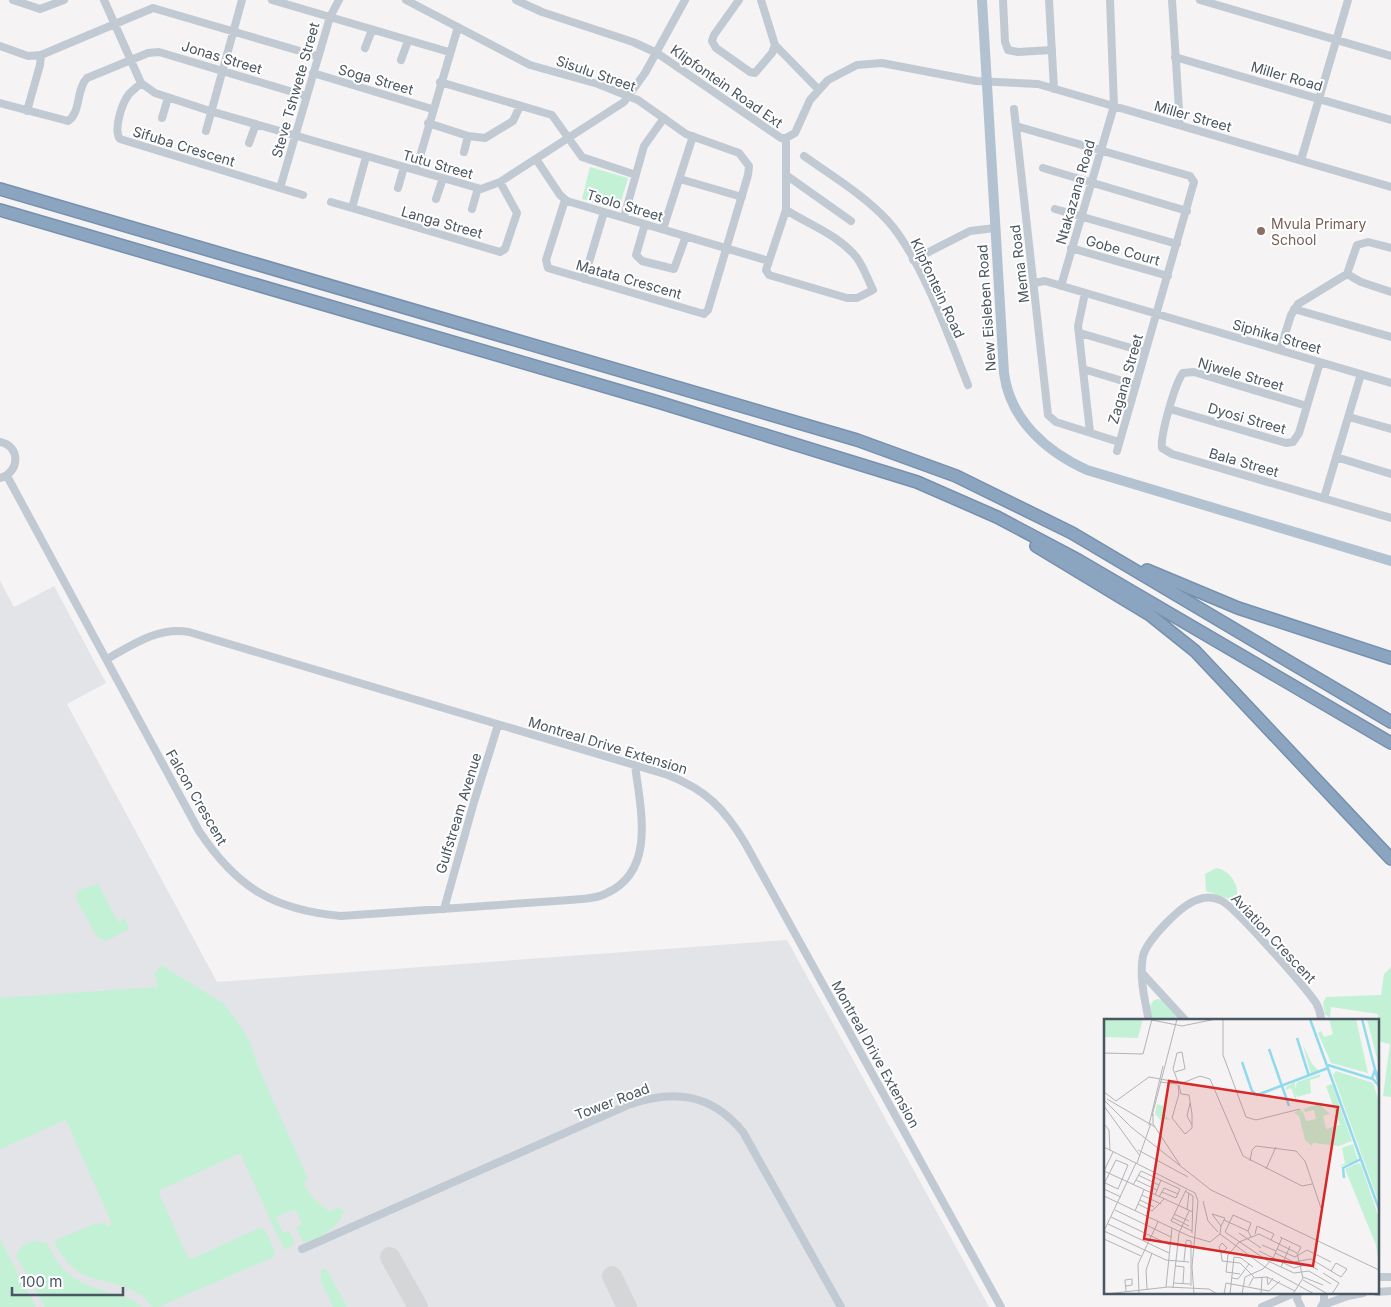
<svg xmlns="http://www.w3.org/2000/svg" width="1391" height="1307" font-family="Inter,sans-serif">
  <rect width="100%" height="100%" fill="#f5f3f3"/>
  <path fill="#e2e4e7" d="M0 581 14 607 54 586 106 683 67 704 217 982 787 940 989 1307H0Z"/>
  <path fill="#c3f1d5" d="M590 167 628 178 619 208 616 210 582 199Z
    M1216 868C1230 870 1242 887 1235 901L1206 891 1205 874Z
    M98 884 118 922 125 918 129 929 106 941 98 938 76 899 79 890Z
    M161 965 224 1004 238 1023 249 1040 257 1064 308 1179 303 1183 313 1198 330 1212 338 1207 344 1211C339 1226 318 1241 303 1242L296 1228 302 1224 295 1209 276 1217 283 1233 289 1231 295 1244 284 1250 241 1155 238 1154 160 1190V1196L188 1258H194L259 1228 266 1231 275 1253 273 1257 158 1307H153C148 1303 145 1297 139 1294 101 1272 78 1290 54 1241L96 1223 98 1225 105 1222 107 1226 112 1224 66 1120 0 1149V998L157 987V978L154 976Z
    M1391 967V1097L1383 1096 1390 1044 1377 1041 1378 1014 1331 1007 1330 1018 1325 1014 1323 1003 1326 997 1381 995 1384 974Z
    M1158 999 1162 1000 1181 1021H1153L1150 1006 1154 1000Z
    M0 1238 3 1245 36 1307H0Z
    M33 1241 47 1243C67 1287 91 1285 133 1300L142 1307H45L16 1256 22 1246Z
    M326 1269 347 1307H333L321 1281V1271Z"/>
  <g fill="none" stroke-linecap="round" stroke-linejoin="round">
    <path stroke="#d5d6d8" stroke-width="20" d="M390 1257 418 1307
      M612 1276 627 1307"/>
    <defs>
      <path id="highway" d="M0 189 857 440 956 476 1072 533 1391 722
        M0 210 658 402 917 482 997 517 1078 560 1391 743
        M1036 546 1150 615 1195 651 1391 859
        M1147 570 1238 608 1391 658"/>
    </defs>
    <use href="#highway" stroke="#7690ad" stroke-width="14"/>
    <path stroke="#c1cad2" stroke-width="8" d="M13 0 40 9 64 0
      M104 0 141 83 155 93 210 111 481 189 500 182 624 102 645 73 685 0
      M272 0 449 52
      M406 0 530 65 598 84 638 100 686 134 739 153 749 166 748 175 708 310 704 314 548 268 546 260 565 200
      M516 0 542 12 633 42 657 53 781 138H786L795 133 810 100 828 80 857 65 882 63 976 81 1038 84 1391 187
      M739 0 714 35 712 41 716 48 750 72 755 73 772 53 775 45 761 0
      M1003 0 1005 42 1008 50 1018 52 1052 50
      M1049 0 1054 89
      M1172 0 1180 125
      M1200 0 1391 56
      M775 45 818 89
      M0 46 28 56 41 55 153 8 317 56
      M365 48 372 30
      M1175 57 1391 120
      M401 60 408 41
      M313 73 432 109
      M440 82 552 115 582 157 636 175
      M141 83C137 87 133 90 129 94 122 103 113 130 120 139L303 195
      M0 103 68 121C81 113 76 89 87 78L148 53 159 52 306 96
      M1014 109 1048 415 1056 422 1119 442
      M27 111 40 65 41 55
      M162 118 168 98
      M428 123 468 136 485 138 513 121 520 106
      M1016 126 1190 176 1194 182 1117 451
      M206 131 242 0
      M786 138V210C810 225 839 235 857 258 864 268 868 280 873 290L857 298H847L769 275 766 270 786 210
      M249 143 256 124
      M464 152 468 136
      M804 156C832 176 864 195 888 221 921 258 949 337 968 385
      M366 157 352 208 500 252 505 249 517 213 500 182
      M536 159 560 195 567 201 769 261
      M1301 160 1348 0
      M1043 168 1187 211
      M416 170 458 27
      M786 175 851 221
      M680 179 742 197
      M280 188 330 17 339 0
      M398 188 404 167
      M436 199 443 178
      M331 202 352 208
      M472 209 478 188
      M1055 209 1177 244
      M624 217 644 146 664 118
      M645 224 636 255 642 261 674 269 686 236
      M663 229 693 136
      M1071 248 1168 276
      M913 260 970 231 995 228
      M1347 274 1361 282 1391 292
      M584 279 604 212
      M1034 283 1045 281 1391 383
      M1061 286 1114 106 1110 0
      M1085 293 1078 326 1090 432
      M1294 309 1391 337
      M1080 333 1145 352
      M1280 350 1291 315 1298 304 1347 274 1357 245 1368 242 1391 248
      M1083 369 1136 385
      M1307 406 1194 372 1183 373C1175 383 1160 436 1162 448L1172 454 1391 518
      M1170 409 1286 443 1293 442 1299 433 1320 362
      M1349 417 1391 429
      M0 442C21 446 20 473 0 478
      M1336 457 1391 474
      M7 476 199 831C237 888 274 910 341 916L570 900C582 899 596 899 607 893 657 870 640 807 635 765
      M1324 498 1361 374
      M107 659C132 645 159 626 189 632L668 775C706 790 724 808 745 843L1001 1307
      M444 909 474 802 498 725
      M1142 973 1186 1021
      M1149 1021C1145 1001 1139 977 1143 956 1147 940 1181 905 1197 900 1204 897 1213 897 1220 900 1233 904 1305 987 1316 1003 1319 1008 1321 1014 1321 1021
      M302 1249 628 1105C673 1089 711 1093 743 1132L841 1307
      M1377 1277H1391
      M1377 1292 1391 1291
      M1298 1293 1297 1299 1301 1307
      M1323 1305 1348 1296 1363 1293
      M1262 1307 1294 1293
      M1321 1307 1324 1302V1293"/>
    <path stroke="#b3c2d1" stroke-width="10" d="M982 0 1004 373C1010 420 1047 452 1087 470L1391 561"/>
    <use href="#highway" stroke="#8ba5c1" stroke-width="11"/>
  </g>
  <circle fill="#8d6e63" stroke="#fff" stroke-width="2" cx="1261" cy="231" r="5"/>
  <g text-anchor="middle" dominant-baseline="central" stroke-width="4" stroke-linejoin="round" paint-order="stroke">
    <g font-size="14" fill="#4a5661" stroke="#fff">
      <text transform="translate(222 57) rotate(17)">Jonas Street</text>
      <text transform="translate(596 73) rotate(19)">Sisulu Street</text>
      <text transform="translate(1287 76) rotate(16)">Miller Road</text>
      <text transform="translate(376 79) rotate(16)">Soga Street</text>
      <text transform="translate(727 86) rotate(35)">Klipfontein Road Ext</text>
      <text transform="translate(295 90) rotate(-74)">Steve Tshwete Street</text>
      <text transform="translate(1193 116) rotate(16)">Miller Street</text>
      <text transform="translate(184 146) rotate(17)">Sifuba Crescent</text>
      <text transform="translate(438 164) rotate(16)">Tutu Street</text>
      <text transform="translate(1075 192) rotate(-74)">Ntakazana Road</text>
      <text transform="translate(625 205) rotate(17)">Tsolo Street</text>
      <text transform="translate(442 222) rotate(16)">Langa Street</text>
      <text transform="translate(1123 250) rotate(16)">Gobe Court</text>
      <text transform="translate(1019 264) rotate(-97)">Mema Road</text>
      <text transform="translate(629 279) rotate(16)">Matata Crescent</text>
      <text transform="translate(938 288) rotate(65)">Klipfontein Road</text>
      <text transform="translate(986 308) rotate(-94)">New Eisleben Road</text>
      <text transform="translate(1277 336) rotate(16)">Siphika Street</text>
      <text transform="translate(1241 374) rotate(16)">Njwele Street</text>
      <text transform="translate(1125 379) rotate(-74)">Zagana Street</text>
      <text transform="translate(1247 418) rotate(16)">Dyosi Street</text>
      <text transform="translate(1244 462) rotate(16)">Bala Street</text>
      <text transform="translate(608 745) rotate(17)">Montreal Drive Extension</text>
      <text transform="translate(197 797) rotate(60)">Falcon Crescent</text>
      <text transform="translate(458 813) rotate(-73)">Gulfstream Avenue</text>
      <text transform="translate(1274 938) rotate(47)">Aviation Crescent</text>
      <text transform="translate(876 1054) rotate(61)">Montreal Drive Extension</text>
      <text transform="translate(612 1101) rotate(-21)">Tower Road</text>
    </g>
    <g font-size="14" fill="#785e54" stroke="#fff" text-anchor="start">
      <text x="1271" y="223">Mvula Primary<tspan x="1271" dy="16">School</tspan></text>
    </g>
  </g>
  <g transform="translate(1104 1019)">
    <rect width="275" height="275" fill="#f5f3f3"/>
    <path d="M39 0 34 19 0 18V0ZM225 0H252L264 54 227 44 214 14 217 12 220 18 229 15ZM275 0V48L263 0ZM199 26 208 45 215 52 207 55ZM232 52 269 64 275 83V184L229 56ZM216 55V58L206 61 207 74 193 78 191 72 194 87 187 69 182 71V68L191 63V70L193 63ZM228 65 248 122 235 127 209 124 208 127 201 121 195 97 190 94 196 90 198 94V90L202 102 212 100 210 91 201 93 199 90 215 85 226 95 219 97 222 110 236 106 222 67ZM53 85 62 88 61 97 67 101 60 100 58 103 51 95ZM249 125 254 142 233 148 241 144 238 129ZM254 144 257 146 275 199V247L272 226 241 150Z" fill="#c3f1d5"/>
    <path fill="none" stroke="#90daee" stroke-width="2.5" d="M206 0 275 190M258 0 275 66M193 19 205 57M165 30 185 87M138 43 148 72 153 76 224 49M224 46 269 60 275 67M268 59 271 51 275 58M240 159 239 149 257 140"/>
    <path fill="none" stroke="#b1b4b9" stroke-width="1" d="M119 0V36L142 98 152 101 196 90M48 1 78 7 112 0M0 34 39 35 48 0M71 53 81 50 78 33 73 34 69 50 74 63M56 63 73 65M76 65 96 57 106 60 139 137 198 167 208 165M74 66 75 75 68 99 81 115 88 109V95L85 76 77 75 75 66M0 73 12 82 45 58 73 63M3 80 51 108M0 81 27 108 107 171 275 251M86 84 83 97 88 106M0 87 36 137M49 95V105L76 146M48 97 73 0M0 105 5 111 6 132M45 106 59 47M0 128 91 174 94 182 88 248 90 275M34 131 84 158M146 142 148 131 152 127 192 132 201 142 217 189M33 144 47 104M162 150 172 128M0 152 89 193M0 152 9 133M34 156 55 166M32 161 53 171M0 165 12 141 24 146 14 170 1 164M29 166 37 152 76 170 72 179 58 173M0 170 17 178M82 171 67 202 88 212M81 172 89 177 88 214M38 176 57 185M51 176 57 161M0 177 85 217 106 223 116 215M55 178 60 169 74 175M36 181 50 188M99 182 104 202 114 213M34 185 48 192 60 180M11 191 67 218M83 191 85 174M31 192 40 171M70 195 85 202M108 195 117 207 116 215M108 195 121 199 117 207M7 198 66 226M69 199 85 207M120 201 144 212 147 218M4 205 65 234M0 212 62 241 85 243M0 212 32 144M144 212 147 204 129 196 121 213 164 242 190 254 205 252 227 265M135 214 157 229M116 215 161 248 210 275M151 215 153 207 170 215 167 221M176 218 197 228 194 234M0 220 37 237M82 221 87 222V267M158 226 172 232M173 230 191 238 203 231 227 243M155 232 190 249 204 245 214 251M171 234 190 243 206 240H207L237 258 243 250 232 244 227 252M117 235 123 229 118 224 115 228 117 234 118 241V242L136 244 150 258M80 242 82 222M72 247 80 248 79 264M177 248 186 227M219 254 235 264 228 275M136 255 122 253 124 236 135 223 155 215 193 234 199 259 189 275M163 258 164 266 169 259M199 258 219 266M128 259 134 260 145 245M199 261 222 274M70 264 86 265M22 267 28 266V260L21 261V262L22 272M145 267 149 259 163 258 191 272M62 268 68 209M69 269 75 214 85 192M43 270 42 251 48 234M2 275 64 268 105 270 113 275M35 275 34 245 54 203M120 275 122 264 165 272 176 262M126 275 130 238 137 239 149 248M138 275 141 258 159 250 169 239 178 219M157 275 158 258"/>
    <path fill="#d62828" fill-opacity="0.15" stroke="#d62828" stroke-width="2.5" d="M65 62 234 88 209 247 40 220Z"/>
    <rect width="275" height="275" fill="none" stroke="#4a5661" stroke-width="2.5"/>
  </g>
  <path d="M12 1287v8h111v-8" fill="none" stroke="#4a5661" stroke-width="2.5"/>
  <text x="20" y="1287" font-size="15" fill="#4a5661" stroke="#ffffff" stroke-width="4" paint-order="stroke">100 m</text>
</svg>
